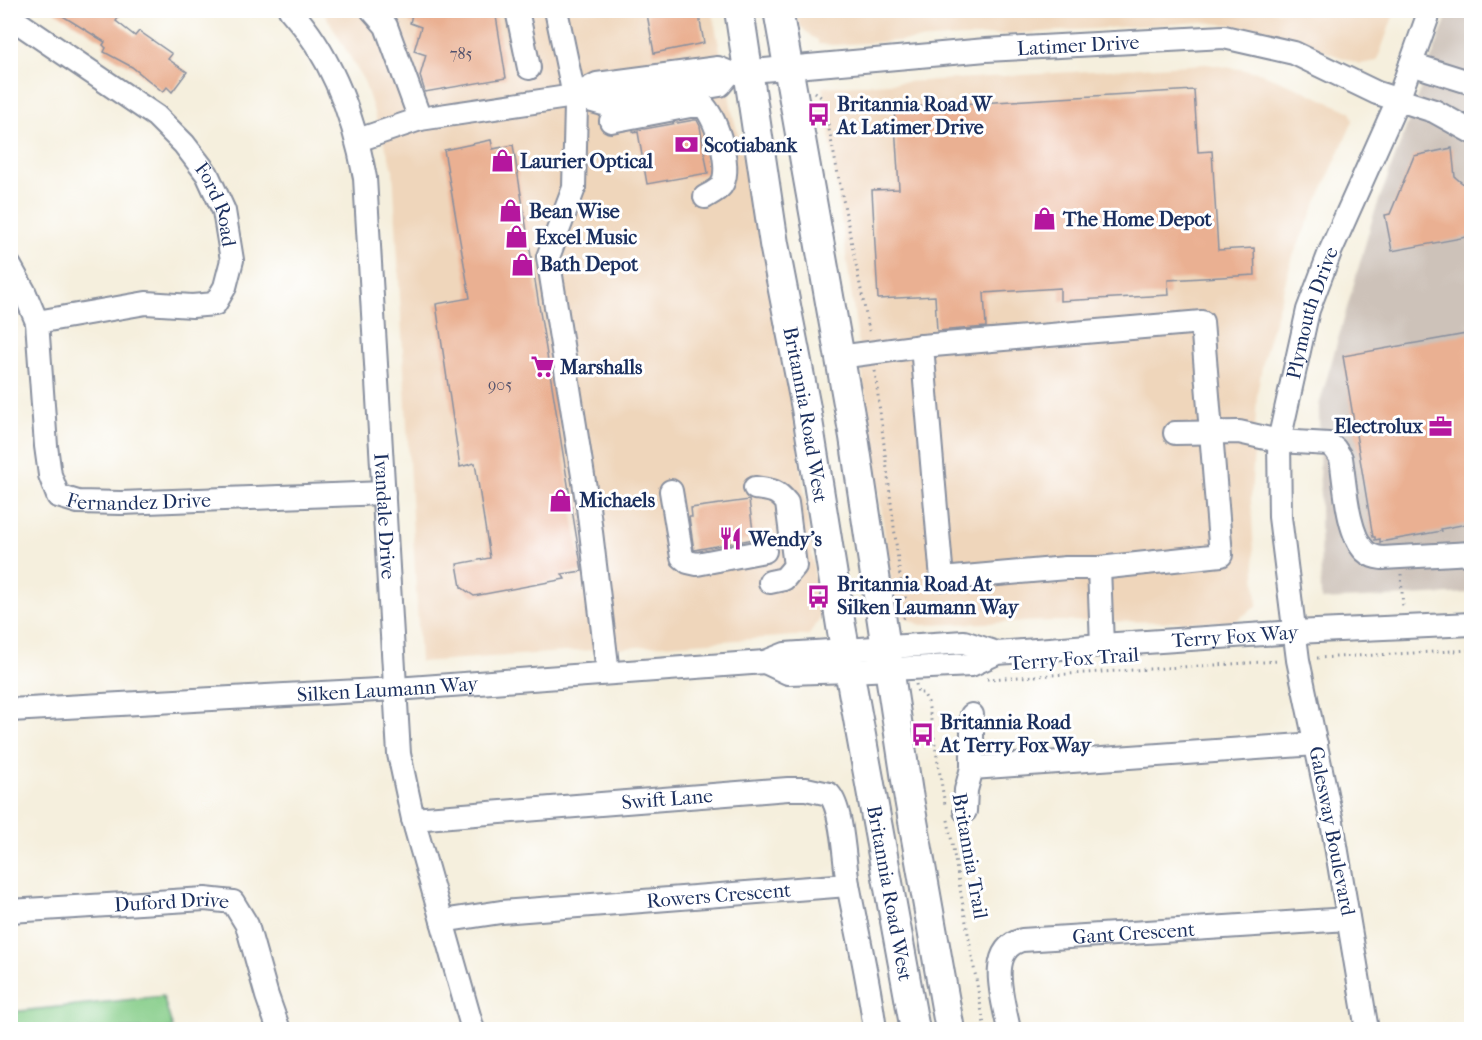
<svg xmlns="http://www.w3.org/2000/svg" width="1482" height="1040" font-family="'IM FELL French Canon',serif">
  <rect width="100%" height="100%" fill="#fff"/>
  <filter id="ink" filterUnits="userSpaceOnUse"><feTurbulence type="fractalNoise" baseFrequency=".0167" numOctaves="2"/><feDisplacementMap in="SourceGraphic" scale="12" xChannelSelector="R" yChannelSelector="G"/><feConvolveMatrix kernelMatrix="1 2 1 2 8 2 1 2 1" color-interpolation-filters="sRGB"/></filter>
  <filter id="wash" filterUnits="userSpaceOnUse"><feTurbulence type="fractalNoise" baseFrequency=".008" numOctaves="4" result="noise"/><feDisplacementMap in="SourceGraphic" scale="24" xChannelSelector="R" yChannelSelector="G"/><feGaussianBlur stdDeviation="1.35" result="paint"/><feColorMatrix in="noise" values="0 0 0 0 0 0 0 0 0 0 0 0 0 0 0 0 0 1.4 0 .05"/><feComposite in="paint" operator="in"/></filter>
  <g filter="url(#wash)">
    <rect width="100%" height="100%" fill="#f5efdd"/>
    <path fill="#efd6bb" d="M323 11H712L733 115 781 309 820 618 809 635 420 662 393 170 364 81Z
      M793 11V10L1395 11 1377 61 1360 64 1262 29 1203 22 834 45 818 44V40L812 37 800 26Z
      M1206 64 1258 72 1296 87 1351 112 1353 121 1293 256 1264 357 1257 394 1251 500 1257 606 1234 622 1048 621 921 625 901 616 893 596 823 87Z"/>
    <path fill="#cdc2b9" d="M1449 11H1471V593L1321 600 1319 406 1373 217Z"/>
    <path fill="#86cd89" stroke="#507e74" stroke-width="1.5" d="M163 996 173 1029H11V1012Z"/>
    <g id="blocks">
      <path fill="#eab092" d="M53 10H123L116 21 135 36 139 31 172 54 168 59 187 72 172 92 167 87 163 92 132 67 104 52 106 48 103 45 105 42Z
        M413 10H495L506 78 425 92 420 76 426 55 414 51 421 27 410 23Z
        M668 10H698L704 43 654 53 647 14Z
        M1194 90 1198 152 1212 151 1218 250 1254 248 1255 275 1168 280 1169 295 1060 301V288L984 293 986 327 937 331 935 296 878 299 872 190 899 189 894 108Z
        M694 120H697L700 126 708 173 647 184 638 132 634 133 633 131Z
        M491 140 493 149 513 145 582 571 562 574 565 579 474 596 461 587 457 564 490 558 475 463 460 467 436 304 470 298 444 150Z
        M1452 148 1455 177 1472 191V236L1392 251 1385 215 1390 214 1414 156Z
        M1472 333V523L1441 529 1442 531 1380 542V539L1375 540V537H1373L1343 356Z
        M749 500 754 539 694 550 689 517H692L691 508Z"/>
    </g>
  </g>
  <g filter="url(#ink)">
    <use href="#blocks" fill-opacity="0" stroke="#888f9e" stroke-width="1.5"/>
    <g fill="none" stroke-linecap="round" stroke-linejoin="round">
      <defs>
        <g id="minor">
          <path id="s1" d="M290 10C332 56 354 118 365 178L399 754 413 819 473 1030"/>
          <path d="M517 10 529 68"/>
          <path d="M556 10 576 105 574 188 548 257 588 507 608 673"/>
          <path id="s2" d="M10 17 156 116 184 144 207 174 224 211 232 260 225 287 215 304 192 306 146 303 37 322"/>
          <path d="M1411 64 1472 83"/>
          <path d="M574 96 603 104 720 85 730 73"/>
          <path id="s3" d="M420 119 574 96 597 84 718 68 730 73 986 50 1224 37 1294 53 1377 93 1434 111 1472 132"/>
          <path d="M611 121 690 106H704C717 121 733 169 721 186 717 191 710 194 705 197"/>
          <path d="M358 140 420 119 386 26 372 10"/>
          <path id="s4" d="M10 266 24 291 37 322 46 446 50 475 58 496 78 502 121 503 384 493"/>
          <path d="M1202 322 1221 555 1099 568H1066L942 579 922 346Z"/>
          <path d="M839 357 922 346"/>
          <path d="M1175 433 1239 432 1279 441 1329 444 1335 449 1341 458C1345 483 1347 533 1365 551 1370 556 1375 557 1382 558L1472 553"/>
          <path d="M755 488C771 490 777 490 787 503L795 566 784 579 770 582"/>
          <path d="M671 491 682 557 688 562 697 564 765 551"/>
          <path d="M1099 568 1102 645"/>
          <path id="s5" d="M765 662 788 673 850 671 971 665 997 653 1102 645 1295 632 1472 624"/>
          <path id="s6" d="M10 710 396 689 765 662 785 654 964 642 997 653"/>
          <path d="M972 768 1316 744"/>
          <path d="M965 811 966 790 972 768V715"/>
          <path id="s7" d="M413 819 788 789H806L829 794C843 809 844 862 848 884 857 932 869 980 875 1030"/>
          <path id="s8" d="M10 911 205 899 233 902 247 925 267 996 279 1030"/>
          <path id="s9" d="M442 921 501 912 848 885"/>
          <path id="s10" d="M1009 1030C1004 1002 985 950 1022 940L1348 919"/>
          <path id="s11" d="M1367 1030 1332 822 1298 660 1280 517 1279 441 1308 310 1330 252 1398 100 1430 10"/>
        </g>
        <g id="major">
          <path id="s12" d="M739 10 774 244 806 408 841 626 915 1030"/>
          <path d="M778 10 854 437 908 793 950 1030"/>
        </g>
      </defs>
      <use href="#minor" stroke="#888f9e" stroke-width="26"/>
      <use href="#major" stroke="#888f9e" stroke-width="32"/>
      <path stroke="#888f9e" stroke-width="3" stroke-dasharray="1.5 4.5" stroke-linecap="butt" d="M815 92 823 99 870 335
        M875 371 901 584 910 613 902 619
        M1401 574 1403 609
        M1317 658 1472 650
        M987 679 1280 661
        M916 684 918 693H923L928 702 945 805
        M948 820 985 1030"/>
      <use href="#minor" stroke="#fff" stroke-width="22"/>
      <use href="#major" stroke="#fff" stroke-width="28"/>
    </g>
  </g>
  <defs>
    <symbol id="bus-bare" viewBox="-9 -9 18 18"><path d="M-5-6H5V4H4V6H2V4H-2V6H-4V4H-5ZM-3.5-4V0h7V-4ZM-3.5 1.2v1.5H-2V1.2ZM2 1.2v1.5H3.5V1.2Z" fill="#b5179e" stroke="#fff" stroke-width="2.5" paint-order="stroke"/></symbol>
    <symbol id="bank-bare" viewBox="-9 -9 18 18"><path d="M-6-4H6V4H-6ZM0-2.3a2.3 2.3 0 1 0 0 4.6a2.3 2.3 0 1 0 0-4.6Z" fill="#b5179e" stroke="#fff" stroke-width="2.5" paint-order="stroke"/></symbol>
    <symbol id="shop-bare" viewBox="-9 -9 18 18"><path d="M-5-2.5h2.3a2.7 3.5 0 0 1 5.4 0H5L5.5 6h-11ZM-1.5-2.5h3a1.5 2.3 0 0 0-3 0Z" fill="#b5179e" stroke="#fff" stroke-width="2.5" paint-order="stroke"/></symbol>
    <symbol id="supermarket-bare" viewBox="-9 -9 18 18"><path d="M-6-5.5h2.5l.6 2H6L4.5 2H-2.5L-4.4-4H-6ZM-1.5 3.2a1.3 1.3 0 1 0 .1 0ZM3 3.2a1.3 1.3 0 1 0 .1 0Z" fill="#b5179e" stroke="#fff" stroke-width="2.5" paint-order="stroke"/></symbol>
    <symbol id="office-bare" viewBox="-9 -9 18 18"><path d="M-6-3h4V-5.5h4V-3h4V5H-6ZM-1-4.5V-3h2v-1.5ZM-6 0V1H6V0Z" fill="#b5179e" stroke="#fff" stroke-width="2.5" paint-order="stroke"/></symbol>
    <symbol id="restaurant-bare" viewBox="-9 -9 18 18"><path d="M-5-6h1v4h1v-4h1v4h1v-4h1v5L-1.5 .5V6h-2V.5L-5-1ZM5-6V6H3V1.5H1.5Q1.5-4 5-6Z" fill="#b5179e" stroke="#fff" stroke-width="2.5" paint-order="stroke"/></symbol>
  </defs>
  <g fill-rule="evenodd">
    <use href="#bus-bare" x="802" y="98" width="33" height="33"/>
    <use href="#bank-bare" x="670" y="128" width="33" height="33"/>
    <use href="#shop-bare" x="486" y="144" width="33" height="33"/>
    <use href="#shop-bare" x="494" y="194" width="33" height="33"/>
    <use href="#shop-bare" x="1028" y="202" width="33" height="33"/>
    <use href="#shop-bare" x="500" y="220" width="33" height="33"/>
    <use href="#shop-bare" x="506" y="248" width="33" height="33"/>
    <use href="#supermarket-bare" x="526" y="350" width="33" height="33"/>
    <use href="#office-bare" x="1424" y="410" width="33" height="33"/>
    <use href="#shop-bare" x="544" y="484" width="33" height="33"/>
    <use href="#restaurant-bare" x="714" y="522" width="33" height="33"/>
    <use href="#bus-bare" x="802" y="580" width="33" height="33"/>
    <use href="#bus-bare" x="906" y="718" width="33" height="33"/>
  </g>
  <g text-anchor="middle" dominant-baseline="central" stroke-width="6" stroke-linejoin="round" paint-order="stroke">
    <g font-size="16" fill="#4f4f6b">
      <text x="461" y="53">785</text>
      <text x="500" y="384">905</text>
    </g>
    <g font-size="20" fill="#1b2f5e" stroke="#fff">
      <text stroke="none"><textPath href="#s3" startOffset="666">Latimer Drive</textPath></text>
      <text stroke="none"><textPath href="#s2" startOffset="286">Ford Road</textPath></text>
      <text stroke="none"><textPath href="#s11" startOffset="729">Plymouth Drive</textPath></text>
      <text stroke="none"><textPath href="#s12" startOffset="410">Britannia Road West</textPath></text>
      <text stroke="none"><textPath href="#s4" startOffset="320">Fernandez Drive</textPath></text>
      <text stroke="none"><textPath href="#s1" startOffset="525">Ivandale Drive</textPath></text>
      <text stroke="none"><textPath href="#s5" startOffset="476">Terry Fox Way</textPath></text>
      <text transform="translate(1074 659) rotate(-4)">Terry Fox Trail</text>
      <text stroke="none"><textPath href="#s6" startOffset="378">Silken Laumann Way</textPath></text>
      <text stroke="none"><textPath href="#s7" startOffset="255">Swift Lane</textPath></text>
      <text transform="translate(1332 831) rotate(79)">Galesway Boulevard</text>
      <text transform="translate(970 856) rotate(80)">Britannia Trail</text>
      <text stroke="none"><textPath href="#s12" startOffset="896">Britannia Road West</textPath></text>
      <text stroke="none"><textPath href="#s9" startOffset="278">Rowers Crescent</textPath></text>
      <text stroke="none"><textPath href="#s8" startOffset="162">Duford Drive</textPath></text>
      <text stroke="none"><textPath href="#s10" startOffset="213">Gant Crescent</textPath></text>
    </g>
    <g font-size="20" font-weight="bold" fill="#1b2f5e" stroke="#fff" text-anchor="start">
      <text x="837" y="104">Britannia Road W<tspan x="837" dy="23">At Latimer Drive</tspan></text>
      <text x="704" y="145">Scotiabank</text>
      <text x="520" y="161">Laurier Optical</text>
      <text x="529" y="211">Bean Wise</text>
      <text x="1063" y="219">The Home Depot</text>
      <text x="535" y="237">Excel Music</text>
      <text x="540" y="264">Bath Depot</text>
      <text x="560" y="367">Marshalls</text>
      <text x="1423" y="426" text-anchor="end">Electrolux</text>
      <text x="579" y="500">Michaels</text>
      <text x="749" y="539">Wendy's</text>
      <text x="837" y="584">Britannia Road At<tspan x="837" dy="23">Silken Laumann Way</tspan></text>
      <text x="940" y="722">Britannia Road<tspan x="940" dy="23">At Terry Fox Way</tspan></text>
    </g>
  </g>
  <rect width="1482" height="1040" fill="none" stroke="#fff" stroke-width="36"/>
</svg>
